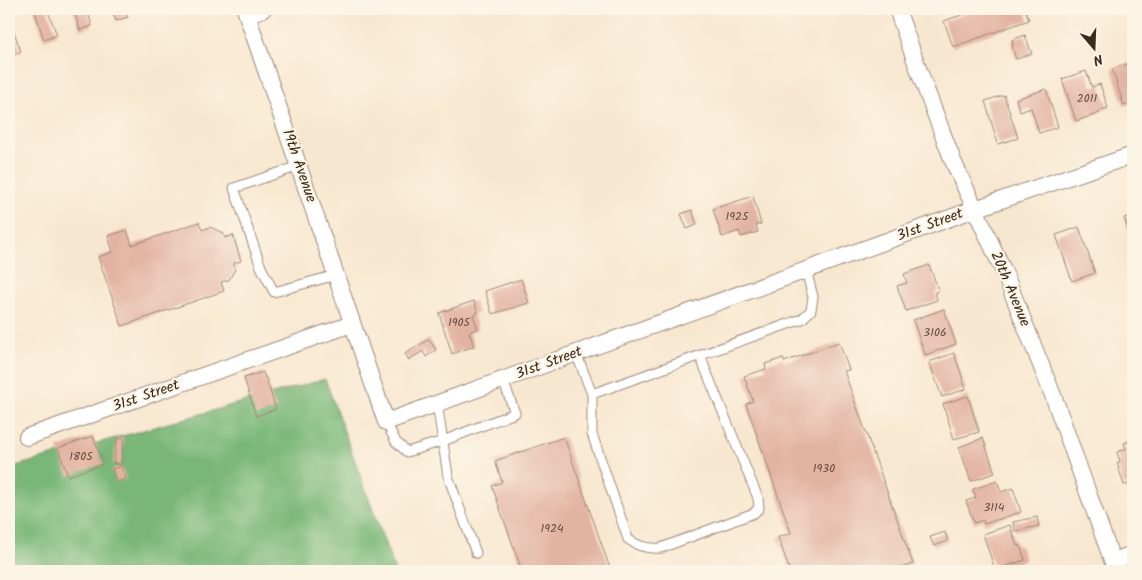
<svg xmlns="http://www.w3.org/2000/svg" width="1142" height="580" font-family="Kalam,sans-serif">
  <rect width="100%" height="100%" fill="#fcf5e5"/>
  <filter id="ink" filterUnits="userSpaceOnUse"><feTurbulence type="fractalNoise" baseFrequency=".02" numOctaves="2"/><feDisplacementMap in="SourceGraphic" scale="10" xChannelSelector="R" yChannelSelector="G"/><feConvolveMatrix kernelMatrix="1 2 1 2 8 2 1 2 1" color-interpolation-filters="sRGB"/></filter>
  <filter id="wash" filterUnits="userSpaceOnUse"><feTurbulence type="fractalNoise" baseFrequency=".0096" numOctaves="4" result="noise"/><feDisplacementMap in="SourceGraphic" scale="20" xChannelSelector="R" yChannelSelector="G"/><feGaussianBlur stdDeviation="1.12" result="paint"/><feColorMatrix in="noise" values="0 0 0 0 0 0 0 0 0 0 0 0 0 0 0 0 0 1.4 0 .05"/><feComposite in="paint" operator="in"/></filter>
  <g filter="url(#wash)">
    <rect width="100%" height="100%" fill="#f8e7d0"/>
    <path fill="#79b778" stroke="#5a704b" d="M325 379 395 571H9V468Z"/>
    <g id="blocks">
      <path fill="#e3b3a2" d="M34 9H47L57 35 44 40Z
        M73 9H87L92 26 80 30Z
        M112 9H125L128 17 116 21Z
        M979 9H1025L1029 20 953 47 944 21Z
        M9 17 21 52 9 56Z
        M1025 35 1032 54 1016 59 1012 47 1013 46 1012 40Z
        M1133 62V103L1124 106 1112 69Z
        M1086 71 1092 87 1100 84 1108 108 1099 111 1100 113 1076 121 1062 79Z
        M1046 89 1058 127 1039 133 1031 108 1020 112 1016 99Z
        M1004 95 1018 138 998 144 985 101Z
        M753 196 761 224 756 225 758 232 741 237 739 231 722 237 713 209Z
        M692 210 697 225 687 229 681 214Z
        M1133 215V244L1124 218Z
        M199 222 202 230 210 227 223 233 225 238 233 235 241 261 234 263 235 269 229 280 221 282 224 291 122 326 98 257 113 252 108 236 127 230 132 245Z
        M1079 227 1095 273 1072 281 1056 235Z
        M929 265 939 291 935 292 937 300 906 311 897 286 907 283 904 274Z
        M521 279 529 303 492 314 485 291Z
        M474 301 478 313 473 315 478 329 469 332 474 346 452 354 439 313Z
        M944 309 956 344 925 355 913 320Z
        M429 339 436 350 426 357 423 351 409 360 405 354Z
        M839 342 849 370 844 371 913 564 892 571H790L778 537 791 533 746 404 753 401 744 376 766 369 765 364 783 358 784 362Z
        M954 353 966 389 942 397 929 362Z
        M263 372 265 378H266L276 409 256 416 244 378Z
        M968 396 979 432 954 439 943 404Z
        M93 436 103 464 68 476 58 448Z
        M564 437 611 571H522L492 486 502 482 495 461Z
        M117 438 124 439 121 465 113 463Z
        M983 438 995 473 971 481 959 447Z
        M1133 440V493H1131L1128 484 1124 485 1117 463 1120 462 1117 452 1126 449 1124 443Z
        M121 466 126 479 116 482 112 469Z
        M997 481 1001 492 1013 488 1021 512 984 524 983 520 974 523 966 501 976 498 973 489Z
        M1037 517 1039 526 1015 531 1013 522Z
        M1010 525 1017 546 1020 545 1025 560 995 570 983 534Z
        M945 532 948 541 934 546 930 537Z"/>
    </g>
  </g>
  <g filter="url(#ink)">
    <use href="#blocks" fill-opacity="0" stroke="#9a8877" stroke-width="1"/>
    <g fill="none" stroke-linecap="round" stroke-linejoin="round">
      <defs>
        <path id="lane" d="M299 166 234 188 261 267 274 292 336 275
          M576 353 592 394 802 319 811 310 813 297 806 270
          M592 394V434L628 539C638 547 648 549 661 548L754 513 759 508 758 498 700 356
          M437 403 448 476 476 553
          M386 422 396 442 407 452 443 441 515 413 503 380"/>
        <path id="street" d="M245 9 386 422 975 209 1133 155
          M897 9 919 71 953 161 1004 272 1054 398 1116 571
          M247 14 263 9
          M27 437 352 324
          M1113 561 1133 554"/>
      </defs>
      <use href="#lane" stroke="#9a8877" stroke-width="11"/>
      <use href="#street" stroke="#9a8877" stroke-width="18"/>
      <use href="#lane" stroke="#fff" stroke-width="9"/>
      <use href="#street" stroke="#fff" stroke-width="16"/>
    </g>
  </g>
  <g text-anchor="middle" dominant-baseline="central" stroke-width="4.5" stroke-linejoin="round" paint-order="stroke">
    <g font-size="12" fill="#654c3f">
      <text x="1087" y="98">2011</text>
      <text x="737" y="216">1925</text>
      <text x="459" y="322">1905</text>
      <text x="935" y="332">3106</text>
      <text x="81" y="456">1805</text>
      <text x="824" y="468">1930</text>
      <text x="994" y="507">3114</text>
      <text x="552" y="528">1924</text>
    </g>
    <g font-size="15" fill="#3b2a1e" stroke="#fcf5e5">
      <text transform="translate(299 166) rotate(71)">19th Avenue</text>
      <text transform="translate(930 225) rotate(-20)">31st Street</text>
      <text transform="translate(1010 289) rotate(67)">20th Avenue</text>
      <text transform="translate(549 363) rotate(-20)">31st Street</text>
      <text transform="translate(146 396) rotate(-19)">31st Street</text>
    </g>
  </g>
  <rect width="1142" height="580" fill="none" stroke="#fcf5e5" stroke-width="30"/>
  <g transform="translate(1094 48) rotate(161)" stroke="#fcf5e5" stroke-width="4" paint-order="stroke">
  <path d="M0-4L9 19L0 12L-9 19Z" fill="#3b2a1e"/>
  <text y="-8" font-size="14" font-weight="bold" text-anchor="middle" fill="#3b2a1e">N</text>
  </g>
</svg>
